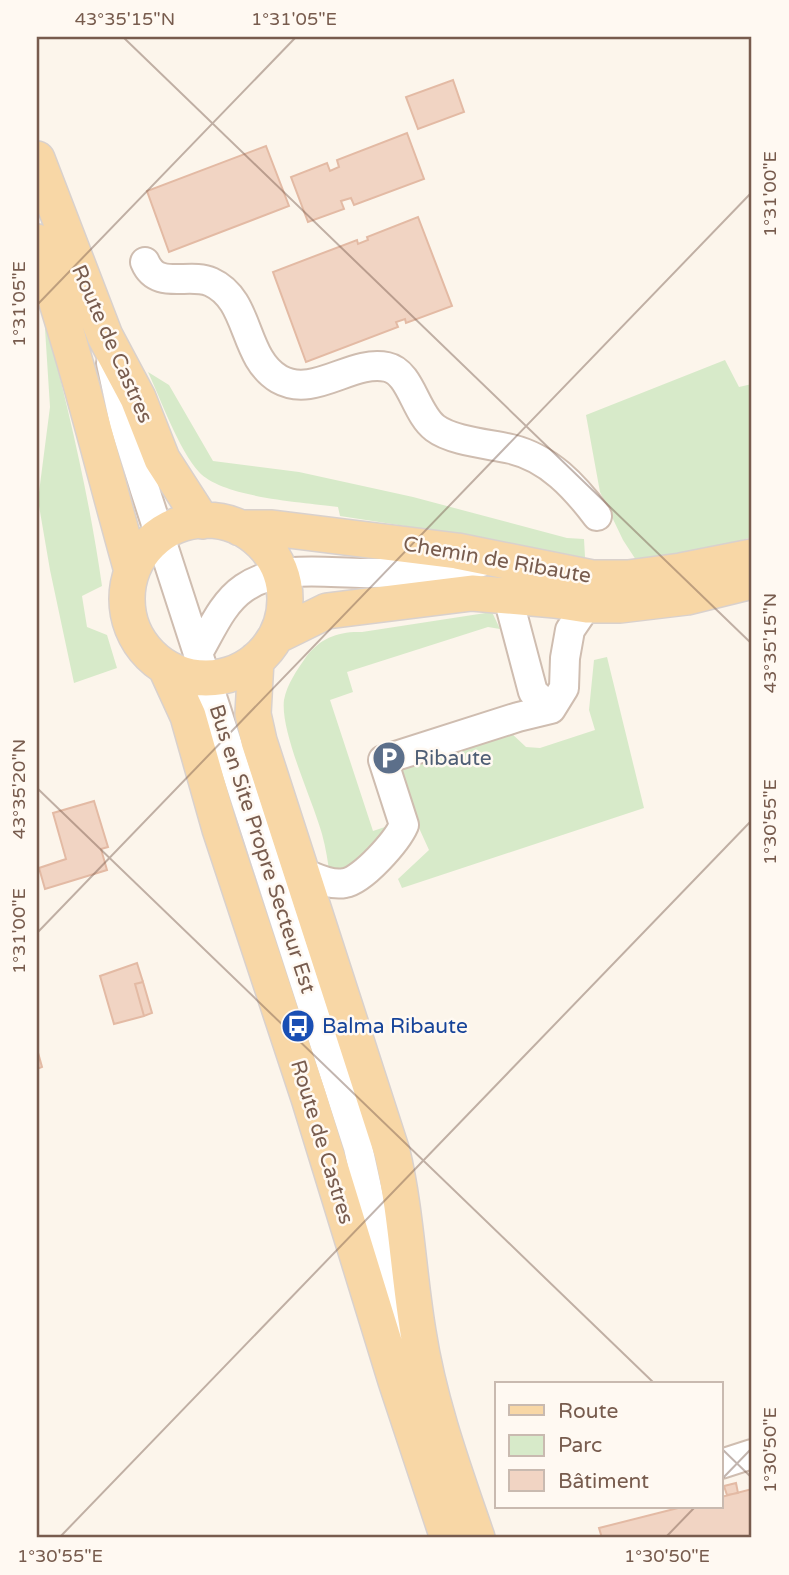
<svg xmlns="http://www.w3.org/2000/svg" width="789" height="1575" font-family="'Varela Round',sans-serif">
  <rect width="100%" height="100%" fill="#fcf5eb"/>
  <path fill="#d7eac9" d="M44 313C67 404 89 494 102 586L82 596 87 627 107 635 117 668 74 683 50 570 38 500 50 407Z
    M725 360 739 387 752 384V537L719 547 636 560 623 540 600 492 586 415Z
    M148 372 169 385 213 461 299 472 413 497 567 538 584 539 585 557 568 566 490 539 340 516 338 507C303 502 223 498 199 472 179 450 161 400 148 372Z
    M492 612 500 629 488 627 347 672 353 692 330 700 373 831 391 825 374 852 330 877C328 863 326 848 322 834 313 801 280 732 284 700 287 684 297 670 306 657 320 638 339 631 362 632Z
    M607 657 644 808 402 888 398 879 429 850 414 817 399 768 509 731 526 747 540 748 595 730 589 710 594 660Z"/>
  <path fill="#f1d4c3" stroke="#e3baa4" stroke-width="2" d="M453 80 464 112 418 129 406 97Z
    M407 133 424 179 354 205 351 198 341 201 344 209 308 222 291 177 327 163 330 171 339 167 337 160Z
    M266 146 289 206 169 252 147 191Z
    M418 217 452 306 406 323 405 319 396 322 398 327 306 362 273 272 357 240 358 244 368 240 367 237Z
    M94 801 108 847 101 849 107 870 45 889 39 868 66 859 53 813Z
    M137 963 143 982 135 984 144 1016 114 1024 100 976Z
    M143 982 152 1013 144 1016 135 984Z
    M37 1049 42 1067 37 1069Z
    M736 1483 738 1493 727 1495 724 1486Z
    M752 1489V1538H602L599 1528 682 1507H721V1497Z"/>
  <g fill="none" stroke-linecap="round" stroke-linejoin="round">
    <defs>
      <path id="minor" d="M145 262C157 291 189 272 211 282 251 300 242 357 279 379 314 399 352 359 387 367 411 372 415 413 435 428 452 441 489 444 511 449 549 458 575 487 597 516
        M111 363 124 423 145 490 358 1147 389 1287 398 1347
        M528 583 513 595 511 609 533 692 551 709
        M198 653C211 631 222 603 244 588 279 564 325 573 365 573 393 573 423 573 451 569 465 568 479 562 493 559
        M301 872C314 877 330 886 345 883 363 880 397 841 404 825L383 760 518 717 551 709 564 688 565 658 570 630 587 605
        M721 1464 752 1454"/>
      <path id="major" d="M37 159 105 336 138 398 162 459 202 521
        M37 242C75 350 101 461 132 571
        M127 599a79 79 0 1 1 158 0a79 79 0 1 1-158 0Z
        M240 528H272L457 551 592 578H628L681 571 752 557
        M276 636 327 611 472 593 555 600 587 605H620L687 597 752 581
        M256 660 253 714 259 741 392 1152C406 1211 408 1272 418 1332 429 1403 454 1471 477 1538
        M166 668 188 716 220 829 309 1098 396 1381 448 1538"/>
    </defs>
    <use href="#minor" stroke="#cfbdb0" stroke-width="32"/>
    <use href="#major" stroke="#d9d1cd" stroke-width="38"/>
    <use href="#minor" stroke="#fff" stroke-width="28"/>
    <use href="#major" stroke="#f8d7a6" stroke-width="35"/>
  </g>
  <path fill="none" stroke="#785c4e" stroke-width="2" stroke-opacity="0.45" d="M123 37 752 644M37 305 296 37M37 788 655 1384M37 933 752 192M721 1448 752 1478M721 1480 752 1448M59 1538 752 820M665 1538 695 1507"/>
  <defs>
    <symbol id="parking-disc" viewBox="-11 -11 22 22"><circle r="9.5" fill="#5c6f8a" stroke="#fff9f2"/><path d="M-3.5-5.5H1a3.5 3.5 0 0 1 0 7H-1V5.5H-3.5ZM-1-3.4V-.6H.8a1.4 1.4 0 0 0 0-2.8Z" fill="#fff"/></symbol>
    <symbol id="bus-disc" viewBox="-11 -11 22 22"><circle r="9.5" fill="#1a4fb4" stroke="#fff9f2"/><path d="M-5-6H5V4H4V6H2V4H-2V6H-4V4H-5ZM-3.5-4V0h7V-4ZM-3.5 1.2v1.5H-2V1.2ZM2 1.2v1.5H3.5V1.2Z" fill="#fff"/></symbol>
  </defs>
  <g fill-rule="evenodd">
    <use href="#parking-disc" x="370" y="739" width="38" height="38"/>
    <use href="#bus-disc" x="279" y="1007" width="38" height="38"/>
  </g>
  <g text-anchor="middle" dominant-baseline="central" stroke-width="5" stroke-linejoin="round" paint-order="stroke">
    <g font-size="21" fill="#785c4e" stroke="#fff9f2">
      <text transform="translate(112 344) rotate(66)">Route de Castres</text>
      <text transform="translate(497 560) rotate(10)">Chemin de Ribaute</text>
      <text transform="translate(262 849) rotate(72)">Bus en Site Propre Secteur Est</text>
      <text transform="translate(322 1142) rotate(73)">Route de Castres</text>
    </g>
    <g font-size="21" fill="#4e5e75" stroke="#fff9f2" text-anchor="start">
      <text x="414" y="758">Ribaute</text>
    </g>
    <g font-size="21" fill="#164399" stroke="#fff9f2" text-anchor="start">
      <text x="322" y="1026">Balma Ribaute</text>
    </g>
  </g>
  <rect width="789" height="1575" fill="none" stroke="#fff9f2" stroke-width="77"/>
  <rect x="495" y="1382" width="228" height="126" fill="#fff9f2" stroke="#c9bab0" stroke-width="2"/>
  <rect x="509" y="1405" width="35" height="10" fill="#f8d7a6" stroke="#c9bab0" stroke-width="2"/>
  <text x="558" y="1418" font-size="21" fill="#785c4e">Route</text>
  <rect x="509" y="1435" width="35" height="21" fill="#d7eac9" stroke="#c9bab0" stroke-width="2"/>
  <text x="558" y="1452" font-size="21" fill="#785c4e">Parc</text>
  <rect x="509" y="1470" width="35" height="21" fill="#f1d4c3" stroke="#c9bab0" stroke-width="2"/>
  <text x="558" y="1488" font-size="21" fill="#785c4e">Bâtiment</text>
  <rect x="38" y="38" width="712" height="1498" fill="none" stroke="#785c4e" stroke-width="2.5"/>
  <g font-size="18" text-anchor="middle" fill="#785c4e">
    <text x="125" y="25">43°35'15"N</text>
    <text x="294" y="25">1°31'05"E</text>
    <text transform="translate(770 194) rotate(-90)" y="6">1°31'00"E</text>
    <text transform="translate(19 304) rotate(-90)" y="6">1°31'05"E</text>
    <text transform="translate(770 643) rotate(-90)" y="6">43°35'15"N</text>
    <text transform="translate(19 789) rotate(-90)" y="6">43°35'20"N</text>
    <text transform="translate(770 822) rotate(-90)" y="6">1°30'55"E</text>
    <text transform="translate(19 931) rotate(-90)" y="6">1°31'00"E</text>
    <text transform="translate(770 1450) rotate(-90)" y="6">1°30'50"E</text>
    <text x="60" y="1562">1°30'55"E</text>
    <text x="667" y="1562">1°30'50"E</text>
  </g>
</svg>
